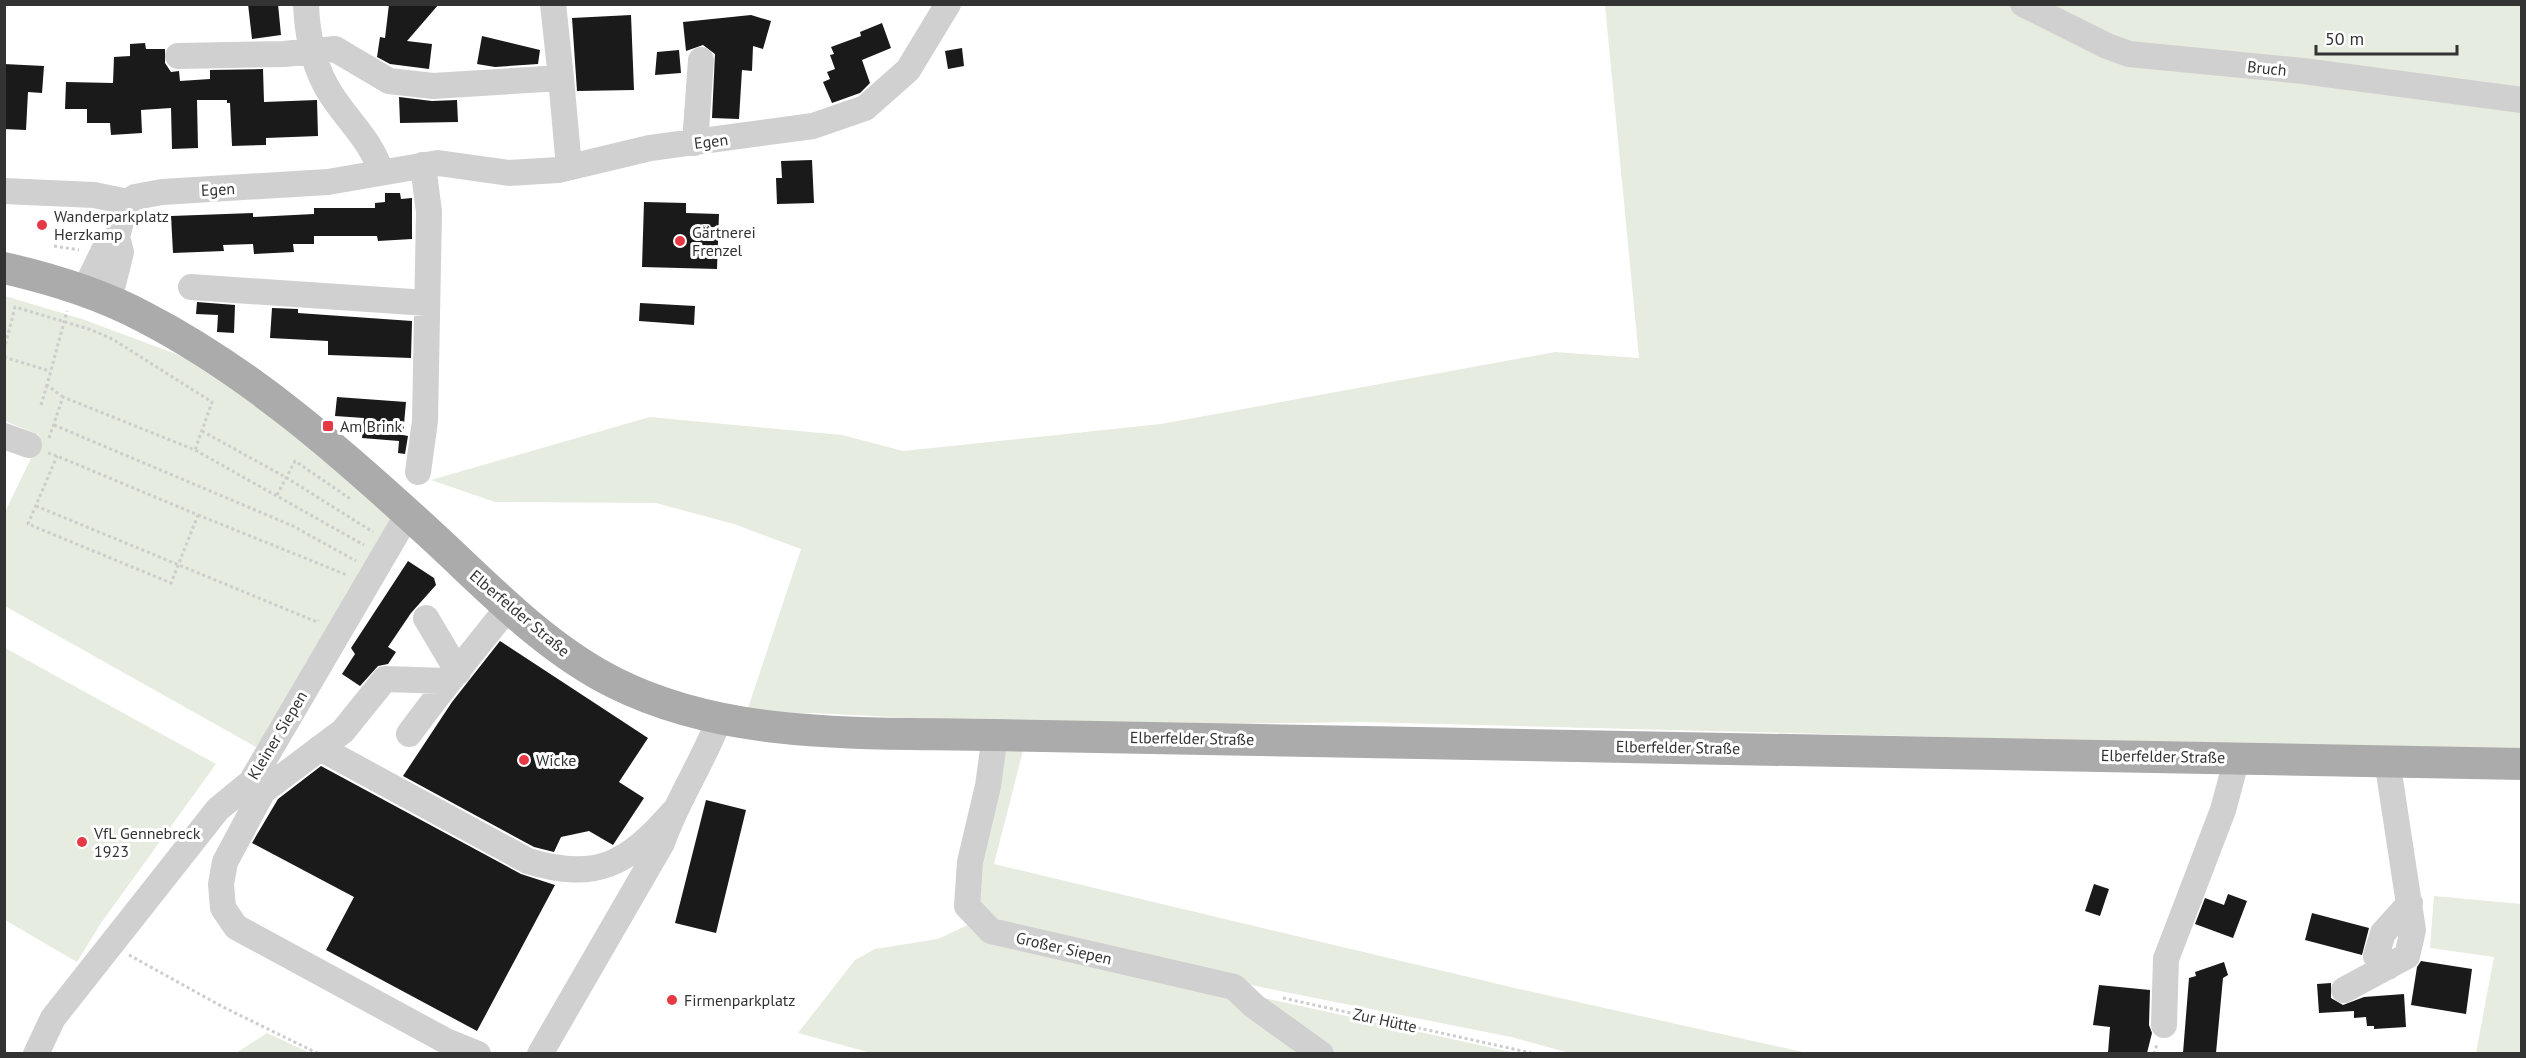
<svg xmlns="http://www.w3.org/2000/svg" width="2526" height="1058" font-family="'PT Sans',sans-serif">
  <rect width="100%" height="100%" fill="#fff"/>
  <path fill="#e6ecdf" d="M1605 5H2008L2114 55 2521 109 2522 194 2518 196 2521 195V752L1365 722 1058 726 815 713 746 714 801 549 734 524 656 503 495 502 431 480 650 417 842 435 903 451 1161 424 1555 352 1639 358Z
    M2044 5H2521V91L2117 42Z
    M5 296 82 319 192 360 287 424 399 517 263 751 5 606 4 514 38 444 39 435 5 421Z
    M5 648 216 764 101 923 77 962 5 920Z
    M1026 739 994 864 1519 989 1807 1053H1570L1511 1037 1205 976 996 926 974 901 997 752Z
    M2434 896 2521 904V1053H2476L2494 957 2430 948Z
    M974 922 1250 995 1516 1053 875 1054 798 1033 855 960 875 949 938 939Z
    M267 1033 310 1053H236Z"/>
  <path fill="#1a1a1a" d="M248 4H278L281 35 252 39Z
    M389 4H439L407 41 432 44 429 69 390 64 377 57 380 37 385 38Z
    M631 15 634 90 577 91 572 18Z
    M751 15 771 21 763 49 753 46 752 71 742 70 739 119 712 118 715 54 703 45 686 51 683 22Z
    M882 23 891 48 862 60 870 83 860 93 832 103 823 82 830 79 827 72 835 69 830 55 834 54 831 47 861 36 860 32Z
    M482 36 540 50 538 64 495 67 477 64Z
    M145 43 146 49H165V63L171 72 179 71 180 81 210 79V70L263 69 264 102 317 100 318 136 266 138V145L232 146 230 103H227V100H197L198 148 172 149 171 108 141 110 142 133 111 135 110 123H87V109H65L66 82 113 83 114 57 130 56V44Z
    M962 48 964 66 948 69 945 51Z
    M679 50 681 73 655 75 657 52Z
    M4 64 44 66 42 93 28 92 26 130 4 129Z
    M399 97 432 101 457 100 458 122 400 123Z
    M812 160 814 203 777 204 776 178H782L781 161Z
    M385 193H400L401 199 412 198V239L378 241 377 236H314V244H293L294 252 254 254 253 244 223 245 224 251 173 253 171 216 253 213V217L314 214V208H375V203L385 202Z
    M644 202 686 203V213L719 214 717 269 642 267Z
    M197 302 235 305 234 333 217 332 218 315 196 314Z
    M640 303 695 306 694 325 639 321Z
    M272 308 298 309V313L412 321 411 358 328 355V341L270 338Z
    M337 397 406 402 403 435 408 436 405 454 398 453 399 441 362 438 364 418 335 416Z
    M408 561 434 578 436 585 411 613 388 647 396 652 388 664 378 666 360 686 342 674 355 654 351 648Z
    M500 641 648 738 619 782 644 798 613 845 589 831 561 837 554 852 534 847 403 776 452 702Z
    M321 766 521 874 555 885 477 1031 326 950 354 897 252 843 278 799Z
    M706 800 746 810 716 933 675 923Z
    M2094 884 2109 889 2100 916 2085 911Z
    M2228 894 2247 901 2233 938 2195 924 2205 898 2224 905Z
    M2312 913 2369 928 2362 955 2305 940Z
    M2421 961 2472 969 2466 1014 2411 1005 2417 967Z
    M2224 962 2228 975 2223 978 2216 1053H2183L2189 978 2196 976 2195 972Z
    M2331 983V998L2343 1005 2364 997 2404 994 2406 1027 2374 1029V1026H2367L2366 1017 2354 1018V1011L2319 1013 2317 984Z
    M2099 985 2150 990 2149 1025 2152 1033 2147 1053H2108L2110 1027 2093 1025Z"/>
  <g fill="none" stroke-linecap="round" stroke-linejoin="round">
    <path stroke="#cdcdcd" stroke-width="3" stroke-dasharray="3 3" stroke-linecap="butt" d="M54 246 79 250
      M4 350 15 307 92 330 114 340 212 402 195 450
      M4 357 50 371
      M63 397 47 385 67 311
      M41 405 47 385
      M54 425 293 526 356 561
      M202 431 287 478 373 532
      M49 438 63 397 195 450 364 545
      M48 453 57 456 198 515 171 583 28 524 57 456
      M277 495 295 461 352 500
      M36 506 317 622 319 620
      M198 515 347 575
      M129 955 223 1007 319 1054
      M1283 998 1536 1054
      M2154 1054 2157 1044"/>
    <path stroke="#d0d0d0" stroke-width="26" d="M306 4C307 32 313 62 326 86 342 116 372 139 381 173
      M553 4 561 78
      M2023 4 2107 46 2129 54 2303 71 2522 100
      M178 56 284 54 335 49 389 81 433 86 561 78 569 167
      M695 143 701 60
      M4 191 94 195 128 202
      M191 287 427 303
      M84 291 106 246 117 237
      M109 300 121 252 117 237 124 210 128 202 135 197 162 192 328 182 438 163 509 173 558 170 650 148 813 126 865 108 908 70 948 4
      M4 436 29 445
      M418 472 425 421 429 212 423 165
      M426 618 458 672
      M447 681 385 679 343 731 263 791 225 862 221 884 223 908 236 927 446 1041 478 1054
      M409 734C441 690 475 649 509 606
      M995 735 988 786 970 862 967 906 991 931 1234 987 1254 1006 1321 1054
      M320 748 528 861C596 882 628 864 673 812
      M2388 967 2376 956 2383 933 2410 903
      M2344 990 2407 956 2413 930 2387 760
      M2164 1025 2166 959 2223 810 2237 758
      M36 1054 53 1018 218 809 251 782 408 514
      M540 1054 662 843C677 799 704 761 720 717"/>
    <path stroke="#ababab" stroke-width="32" d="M4 268C52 279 101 294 144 317 249 371 342 453 429 533 487 586 544 648 615 683 731 741 869 732 995 735L2522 764"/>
  </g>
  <g fill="#e63946" stroke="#fff" stroke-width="2">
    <circle cx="42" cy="225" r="6"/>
    <circle cx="680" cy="241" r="6"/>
    <rect x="322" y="420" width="12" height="12" rx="3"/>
    <circle cx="524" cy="760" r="6"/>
    <circle cx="82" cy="842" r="6"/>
    <circle cx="672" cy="1000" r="6"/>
  </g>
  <g text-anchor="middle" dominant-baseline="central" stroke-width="6" stroke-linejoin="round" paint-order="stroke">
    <g font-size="16" fill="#333" stroke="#fff">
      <text transform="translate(2267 68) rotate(6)">Bruch</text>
      <text transform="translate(711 141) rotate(-7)">Egen</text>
      <text transform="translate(218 189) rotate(-3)">Egen</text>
      <text transform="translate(520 613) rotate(40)">Elberfelder Straße</text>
      <text transform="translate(277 735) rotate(-59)">Kleiner Siepen</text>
      <text transform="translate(1192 738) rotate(1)">Elberfelder Straße</text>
      <text transform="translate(1678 747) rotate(1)">Elberfelder Straße</text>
      <text transform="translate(2163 756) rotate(1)">Elberfelder Straße</text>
      <text transform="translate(1064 948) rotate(13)">Großer Siepen</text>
      <text transform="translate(1385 1020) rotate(12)">Zur Hütte</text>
    </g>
    <g font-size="16" fill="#333" stroke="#fff" text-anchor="start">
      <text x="54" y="216">Wanderparkplatz<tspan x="54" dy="18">Herzkamp</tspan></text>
      <text x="692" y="232">Gärtnerei<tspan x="692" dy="18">Frenzel</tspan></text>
      <text x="340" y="426">Am Brink</text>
      <text x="536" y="760">Wicke</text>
      <text x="94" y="833">VfL Gennebreck<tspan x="94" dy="18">1923</tspan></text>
      <text x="684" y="1000">Firmenparkplatz</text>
    </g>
  </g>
  <rect width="2526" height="1058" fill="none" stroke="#333333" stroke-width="12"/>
  <path d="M2316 45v9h141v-9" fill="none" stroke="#333333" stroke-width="3"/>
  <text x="2325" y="45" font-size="18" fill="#333333" stroke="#ffffff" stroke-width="4.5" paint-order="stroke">50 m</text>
</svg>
